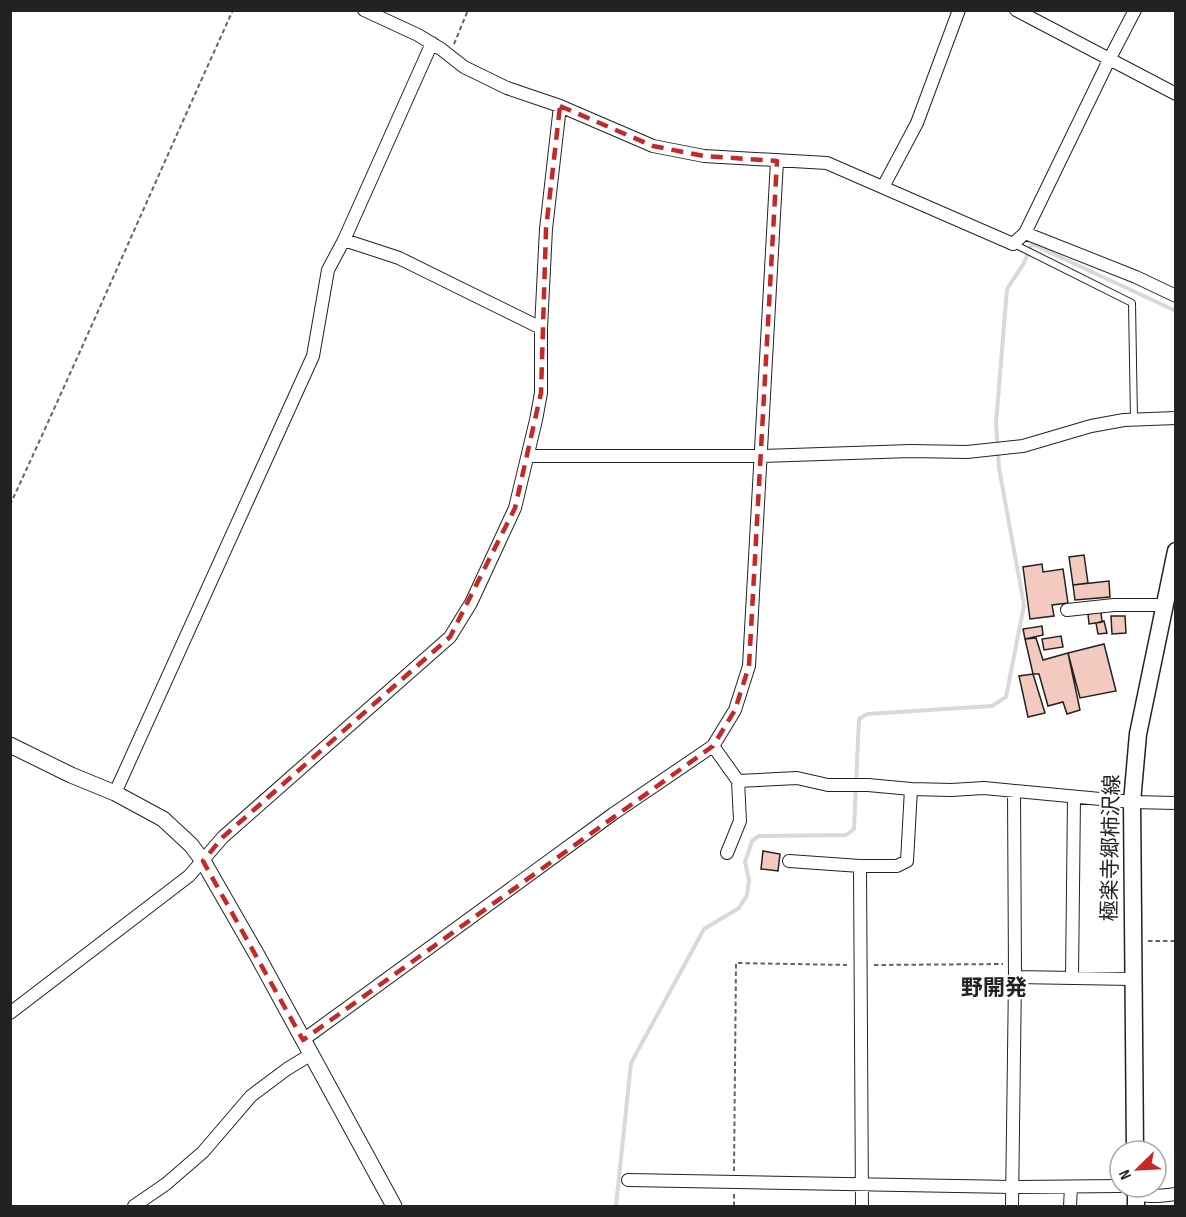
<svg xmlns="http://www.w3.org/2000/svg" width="1186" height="1217" font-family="'Sofia Sans Condensed','Noto Sans JP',sans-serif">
  <rect width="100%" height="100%" fill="#fff"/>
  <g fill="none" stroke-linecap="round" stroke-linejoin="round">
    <path stroke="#d9d9d9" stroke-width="4" d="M616 1206 631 1063 704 929 739 908 747 895 749 880 745 862 752 841 759 836 846 835 854 829 859 719 867 714 992 706 1006 697 1024 605 999 468 996 423 1007 289 1024 263 1032 244 1176 311"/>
  </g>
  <path fill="#f3c9c0" stroke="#222" stroke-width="1.5" d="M1084 555 1088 583 1073 585 1069 557Z
    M1042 564 1043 572 1063 569 1068 603 1052 605 1054 616 1030 619 1023 567Z
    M1109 581 1110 597 1075 600 1073 585Z
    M1101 612 1102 622 1089 624 1088 614Z
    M1111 616H1125L1126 633 1112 634Z
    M1104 621 1107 633 1098 634 1096 623Z
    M1042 626 1043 635 1025 639 1023 629Z
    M1061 636 1063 647 1044 650 1042 639Z
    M1036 638 1043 660 1068 653 1080 710 1067 714 1063 702 1048 706 1039 674H1033L1025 639Z
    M1104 644 1116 691 1080 698 1068 653Z
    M1033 674 1045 713 1028 717 1019 676Z
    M763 851 780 854 778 871 761 869Z"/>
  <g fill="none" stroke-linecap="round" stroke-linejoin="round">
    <defs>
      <path id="service" d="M1014 244 1132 303 1134 419"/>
      <path id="minor" d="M364 10 418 35 441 49 464 67 507 88 560 106 653 146 704 156 827 163 1013 244 1025 233 1136 277 1176 296
        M1016 10 1176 94
        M883 187 917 123 959 10
        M1025 233 1109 60 1135 10
        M344 240 432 43
        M529 456H760L911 451 967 452 1023 446 1091 426 1124 420 1176 418
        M1067 610 1114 605H1163
        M713 746 738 781 740 821 727 853
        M738 781 797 778 828 785H868L911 789
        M1014 791 1015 977 1132 979
        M115 793 313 356 328 270 344 240 399 258 541 328
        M789 861 860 866
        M1072 978 1074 797
        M10 1013 189 876 223 837 450 637 471 603 515 508 536 420 541 393V328L546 229 560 106
        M303 1040 613 814 713 746 735 710 749 666 777 161
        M628 1180 1012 1187 1120 1186
        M1129 1189C1143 1199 1159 1196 1176 1194
        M134 1206 166 1184 203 1152 251 1096 287 1069 310 1055
        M862 1206 860 866H897L907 861 911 789 951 790 984 788 1132 802 1176 803
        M1012 1206 1015 977
        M1070 1206 1071 1187"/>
      <path id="tertiary" d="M10 745 71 775 115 793 163 819 191 845 203 861 257 955 394 1206"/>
      <path id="secondary" d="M1135 1151 1132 802 1138 734 1176 551
        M1136 1187V1206"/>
    </defs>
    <use href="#service" stroke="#222" stroke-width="8"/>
    <use href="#minor" stroke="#222" stroke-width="14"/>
    <use href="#tertiary" stroke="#222" stroke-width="17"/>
    <use href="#secondary" stroke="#222" stroke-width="19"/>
    <path stroke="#646464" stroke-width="2" stroke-dasharray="4.5 3" stroke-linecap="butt" d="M454 44 468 10
      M10 505C86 341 158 175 233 10
      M1148 941H1176
      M874 965 1003 964
      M734 1171 736 963 847 965
      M734 1194V1206"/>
    <use href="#service" stroke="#fff" stroke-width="6"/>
    <use href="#minor" stroke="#fff" stroke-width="12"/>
    <use href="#tertiary" stroke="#fff" stroke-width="15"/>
    <use href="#secondary" stroke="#fff" stroke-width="16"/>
  </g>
  <path fill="none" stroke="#c62828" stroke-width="4.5" stroke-dasharray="12 8" stroke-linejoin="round" d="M560 106 653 146 704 156 777 161 749 666 735 710 713 746 303 1040 203 861 223 837 450 637 515 508 541 393 546 229Z"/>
  <g text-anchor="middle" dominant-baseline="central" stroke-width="4.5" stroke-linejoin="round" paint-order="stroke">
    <g font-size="21" fill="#222" stroke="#fff">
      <text transform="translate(1111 848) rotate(-89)">極楽寺郷柿沢線</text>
    </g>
    <g font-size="22" font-weight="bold" fill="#222" stroke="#fff">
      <text x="994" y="988">野開発</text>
    </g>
  </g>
  <rect width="1186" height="1217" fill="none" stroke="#222222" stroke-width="24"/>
  <g transform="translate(1138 1169) rotate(246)"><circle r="28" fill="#ffffff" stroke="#a7a7a7" stroke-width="1.5"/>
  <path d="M0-4.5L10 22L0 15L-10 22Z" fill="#c62828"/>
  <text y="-9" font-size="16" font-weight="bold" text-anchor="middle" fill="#222222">N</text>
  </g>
</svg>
